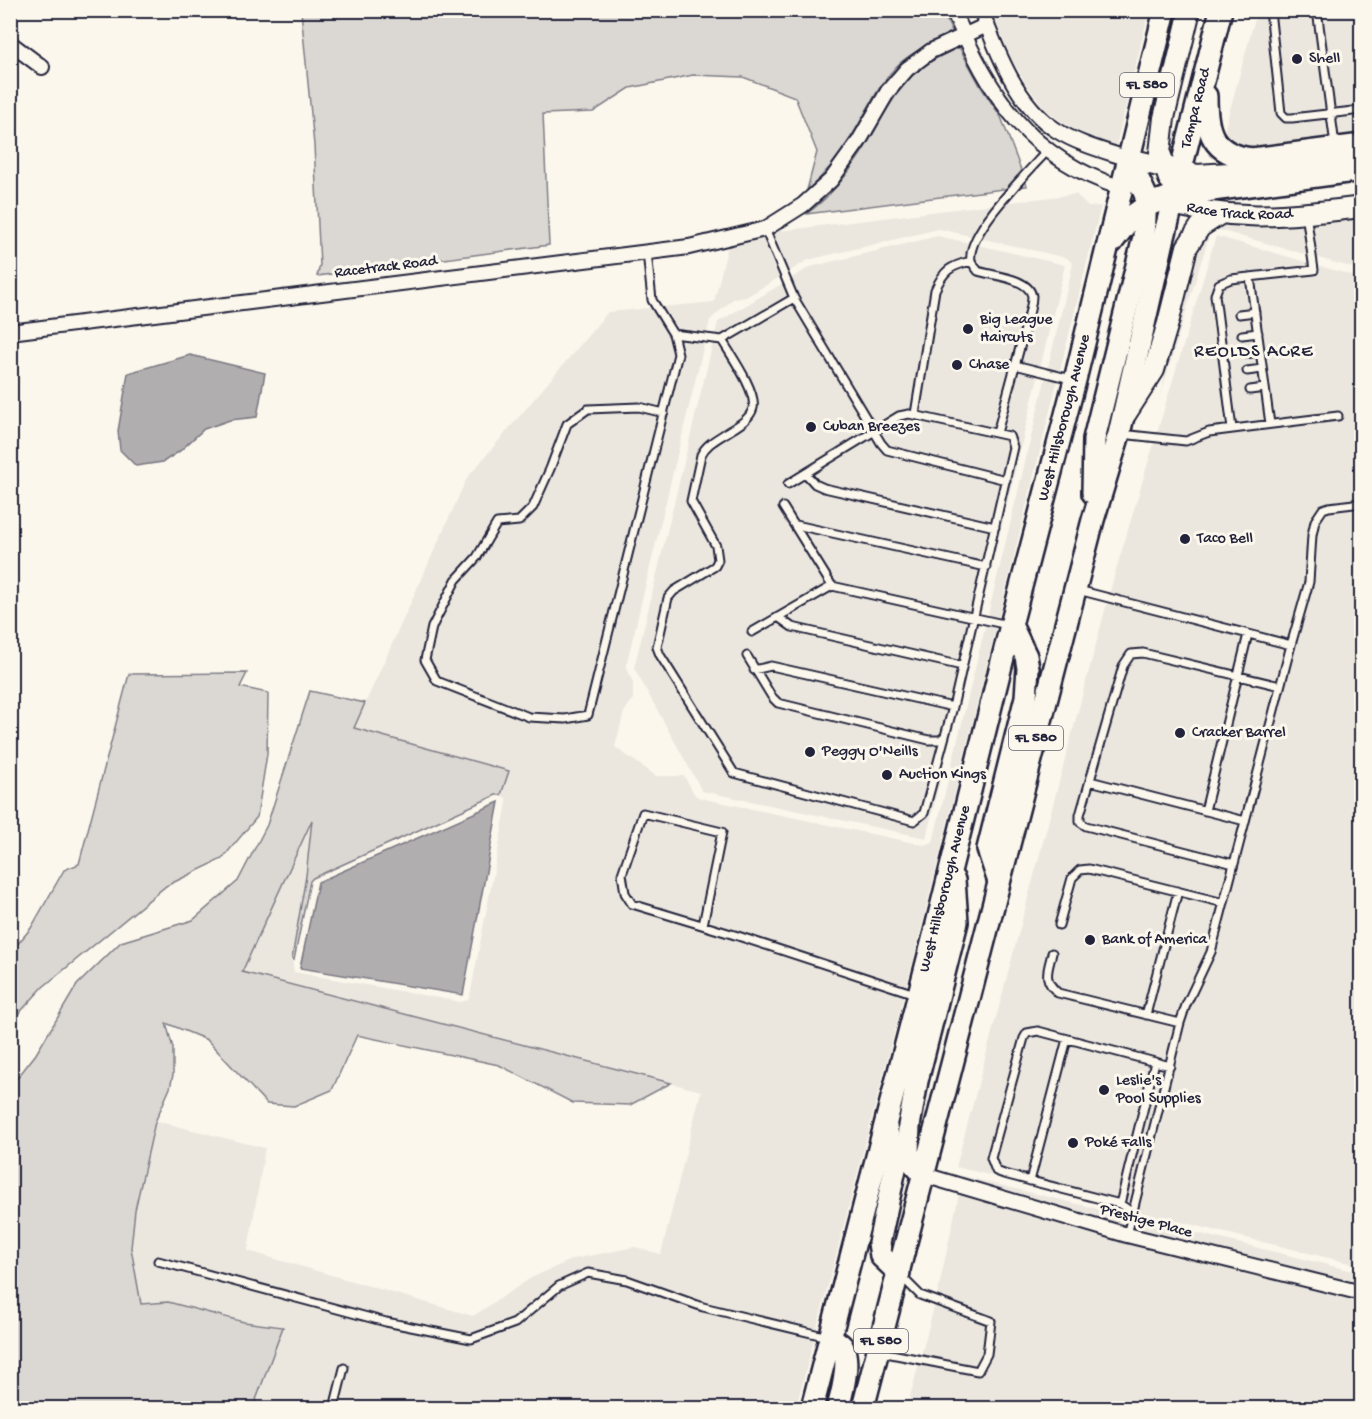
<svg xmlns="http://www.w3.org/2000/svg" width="1372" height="1419" font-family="'Gochi Hand',sans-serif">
  <rect width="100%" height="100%" fill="#fbf7ec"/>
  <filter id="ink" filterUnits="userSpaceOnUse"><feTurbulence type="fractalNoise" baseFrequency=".0167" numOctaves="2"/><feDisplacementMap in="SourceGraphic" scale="12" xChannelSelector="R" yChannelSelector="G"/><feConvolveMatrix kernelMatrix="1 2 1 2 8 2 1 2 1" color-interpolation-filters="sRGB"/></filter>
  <g filter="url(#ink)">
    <path fill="#ebe7df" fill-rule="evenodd" d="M991 11H1149L1116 146 1082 133 1062 123 1045 109 1026 84 1011 58Z
      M1257 11H1361V137L1252 151 1230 144 1223 135Z
      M1076 194 1088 207 1101 206 913 961 796 1408H253L283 1327 244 1322 168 1302 141 1304 131 1248 135 1210 156 1121 265 1148 248 1251 473 1316 531 1278 573 1259 635 1247 661 1254 701 1091 242 972 313 818 306 876 292 958 294 972 461 1002 468 1000 470 996 507 803 506 798 501 795 509 771 354 728 467 478 608 312 714 302 730 237ZM939 229 1067 258 1073 264 933 842 924 845 700 798 695 795 684 776H656L615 747 624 712 633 699V683L626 666 710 320 733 299 746 297 808 260Z
      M1361 215V270L1219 230 1210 233 1159 400 1196 250 1207 232 1225 223Z
      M938 236 1065 265 926 838 702 791 634 668 718 322 810 267Z
      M1216 236 1361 278V1266L956 1167 1115 573Z
      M963 1176 1361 1273V1285L1130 1228 962 1178Z
      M959 1194 1125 1243 1361 1302V1408H907L937 1296Z"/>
    <path fill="#dbd8d3" stroke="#7e7d87" stroke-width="1.5" d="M942 10 952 32C934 41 916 50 900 63 878 83 867 112 851 137 839 157 825 175 807 190L817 152 795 97 743 77 693 75 630 88 593 112 543 114 549 245 317 276 320 265 314 145 301 11Z
      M959 47 981 87 1001 117 1027 186 806 214C832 196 853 168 869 141 882 119 894 94 912 76 925 63 943 55 959 47Z
      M247 673 240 687 268 693 267 754 257 817 222 859 166 886 43 987 11 1022V952L31 928 64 870 79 864 129 674Z
      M310 691 365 703 354 728 509 771 501 795H496L313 878 310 881 294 960 292 958 306 876 312 820 242 972 671 1083 630 1105 573 1103 499 1065 357 1035 332 1090 294 1106 267 1104 207 1040 166 1023 173 1048V1075L170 1088 155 1122 135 1210 131 1248 141 1304 168 1302 244 1322 283 1327 253 1408H11V1086L36 1054 77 985 121 942 193 920 238 881 267 825Z"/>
    <path fill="#b1aeb0" stroke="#787681" stroke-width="1.5" d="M190 355 265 373 257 417 230 420 204 429 180 451 163 462 136 466 120 450 118 431 128 373Z
      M499 802 463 995 300 968 318 882Z"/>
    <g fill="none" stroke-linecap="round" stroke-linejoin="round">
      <defs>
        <path id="lane" d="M1270 10 1281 113 1286 118H1292L1362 110
          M1317 10 1335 145
          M765 229 794 298 881 443 887 450 1006 480
          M647 252 652 300 673 334 678 354 588 715 565 719 529 717 437 681 425 660 432 627 456 580 477 557 497 523 519 521 533 507 550 469 567 424 588 409 639 407 664 413
          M1250 277 1270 424
          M794 298 722 340C730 354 757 391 753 408 750 420 735 427 726 433 717 439 706 444 701 455L691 501 716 546 718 560 715 566 674 591 668 598 657 647 660 655 734 773 914 821 924 813 945 736
          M1239 314 1255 312
          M673 334 722 340
          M1242 335 1258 333
          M1245 354 1260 352
          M1015 365 1071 379
          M1247 371 1262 369
          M1250 390 1265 388
          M915 414 935 290C944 270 950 266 971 261
          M1232 429 1215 295 1219 284 1231 279 1314 270 1306 213
          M997 433 1030 310C1031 306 1032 301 1032 296 1029 278 993 276 978 271 976 268 972 264 971 260 966 233 1029 171 1047 151
          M1121 434 1186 441 1209 432 1338 416
          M806 474 815 484 824 488 995 527
          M796 525 986 567
          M832 586 1008 625
          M1078 590 1291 645
          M778 617 792 627 962 666
          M752 632 832 586 783 507
          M747 656 772 697 778 703 929 740H940L945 736 953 707 1013 447 1009 436 909 414 899 416 788 484
          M754 670 771 666 953 707
          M1090 781 1245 821
          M1205 811 1248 634
          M1234 864 1086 826 1080 822V815L1123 666 1131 654 1143 653 1280 686
          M703 925 722 832 643 813 622 874 625 893 632 904 738 936 915 994
          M1059 925 1072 878 1080 870 1089 869 1224 903
          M1052 953C1048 971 1042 979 1058 993L1180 1023
          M1146 1015 1178 891
          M1030 1181 1067 1039
          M1120 1204 1155 1062
          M1133 1213 1120 1204 1004 1174 996 1171 991 1158 1024 1038 1027 1033 1038 1031 1170 1066
          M1127 1235 1180 1023 1186 1005 1211 952 1291 645 1309 582 1312 535 1315 521 1323 509 1329 507 1362 503
          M158 1261 386 1322 471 1339 515 1323 559 1286 588 1273 627 1280 703 1307 828 1337
          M881 1352 978 1371 987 1354 991 1321 920 1295 900 1275
          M334 1408 344 1368"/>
        <path id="street" d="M953 10C991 97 1028 158 1122 188
          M981 10C997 52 1017 105 1056 130 1078 144 1105 151 1129 159
          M10 43 42 67
          M10 332 689 247 765 229 803 205 831 180 859 141 888 91 907 69 931 51 987 25
          M924 1175 1127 1235 1362 1293"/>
        <g id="secondary">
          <path d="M1129 159 1197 175 1229 173 1362 157"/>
          <path d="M1186 196 1169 179 1160 153 1164 118 1190 10"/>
          <path id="s1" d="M1159 200C1234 223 1285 216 1362 207"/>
          <path d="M1125 415 1154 370 1168 323 1187 247 1200 227 1220 214"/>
        </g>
        <g id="primary">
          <path d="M1206 96C1206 132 1212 154 1252 159L1362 145"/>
          <path d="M1112 242 1132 216 1146 206 1175 195 1362 170"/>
          <path d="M1093 493 1094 439 1144 237 1146 196 1129 159"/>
          <path d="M999 882 988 849 1026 697 1028 668 1026 656 1011 625"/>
          <path d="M886 1127 895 1169 879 1243 881 1256 899 1273"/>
          <path d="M924 1175 913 1163 908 1152 909 1126 917 1081 957 922 954 880"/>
          <path d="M830 1338C834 1340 839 1343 842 1346 851 1361 842 1393 838 1408"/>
          <path id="s2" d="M812 1408 935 932 1011 625 1075 380 1165 10"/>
          <path id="s3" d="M863 1408 1093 520 1119 434 1163 241 1221 10"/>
        </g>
      </defs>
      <use href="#lane" stroke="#22223b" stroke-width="11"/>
      <use href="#street" stroke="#22223b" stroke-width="18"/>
      <use href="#secondary" stroke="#22223b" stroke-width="24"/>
      <use href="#primary" stroke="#22223b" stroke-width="26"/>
      <use href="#lane" stroke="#fbf7ec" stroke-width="7"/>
      <use href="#street" stroke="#fbf7ec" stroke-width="14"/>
      <use href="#secondary" stroke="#fbf7ec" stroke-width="20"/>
      <use href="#primary" stroke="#fbf7ec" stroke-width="21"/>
    </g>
  </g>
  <g fill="#22223b" stroke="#fbf7ec" stroke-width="2">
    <circle cx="1297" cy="59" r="6"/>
    <circle cx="968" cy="329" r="6"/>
    <circle cx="957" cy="365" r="6"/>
    <circle cx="811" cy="427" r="6"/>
    <circle cx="1185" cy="539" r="6"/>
    <circle cx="1180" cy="733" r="6"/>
    <circle cx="810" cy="752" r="6"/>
    <circle cx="887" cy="775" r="6"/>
    <circle cx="1090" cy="940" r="6"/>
    <circle cx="1104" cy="1090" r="6"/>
    <circle cx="1073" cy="1143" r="6"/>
  </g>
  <g text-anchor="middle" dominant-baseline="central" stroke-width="6" stroke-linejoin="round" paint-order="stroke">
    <g fill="#fbf7ec" stroke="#636270" stroke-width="1.5">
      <rect x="1120" y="73" width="54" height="24" rx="4.5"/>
      <rect x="1009" y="726" width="54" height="24" rx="4.5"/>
      <rect x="854" y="1329" width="54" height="24" rx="4.5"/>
    </g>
    <g font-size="15" font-weight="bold" fill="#22223b">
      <text x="1147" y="85">FL 580</text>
      <text x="1036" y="738">FL 580</text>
      <text x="881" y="1341">FL 580</text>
    </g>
    <g font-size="16" fill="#22223b" stroke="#fbf7ec" text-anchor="start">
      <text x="1309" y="59">Shell</text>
      <text x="980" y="320">Big League<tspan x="980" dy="18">Haircuts</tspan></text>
      <text x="969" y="365">Chase</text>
      <text x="823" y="427">Cuban Breezes</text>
      <text x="1197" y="539">Taco Bell</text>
      <text x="1192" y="733">Cracker Barrel</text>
      <text x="822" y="752">Peggy O'Neills</text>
      <text x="899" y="775">Auction Kings</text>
      <text x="1102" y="940">Bank of America</text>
      <text x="1116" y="1081">Leslie's<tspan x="1116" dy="18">Pool Supplies</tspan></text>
      <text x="1085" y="1143">Poké Falls</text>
    </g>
    <g font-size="16" fill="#22223b" stroke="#fbf7ec">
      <text stroke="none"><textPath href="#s3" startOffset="1342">Tampa Road</textPath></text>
      <text stroke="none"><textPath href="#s1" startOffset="82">Race Track Road</textPath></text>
      <text transform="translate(386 268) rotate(-7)">Racetrack Road</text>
      <text stroke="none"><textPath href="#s2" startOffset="1022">West Hillsborough Avenue</textPath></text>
      <text stroke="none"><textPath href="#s2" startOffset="536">West Hillsborough Avenue</textPath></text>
      <text transform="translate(1146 1222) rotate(15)">Prestige Place</text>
    </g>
    <g font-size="18" letter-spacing="1.5" fill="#22223b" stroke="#fbf7ec">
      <text x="1254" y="352">REOLDS ACRE</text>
    </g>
  </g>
  <rect width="1372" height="1419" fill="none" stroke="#fbf7ec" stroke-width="36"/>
  <rect x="18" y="18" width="1336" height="1383" fill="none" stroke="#22223b" stroke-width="2" filter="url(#ink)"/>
</svg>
